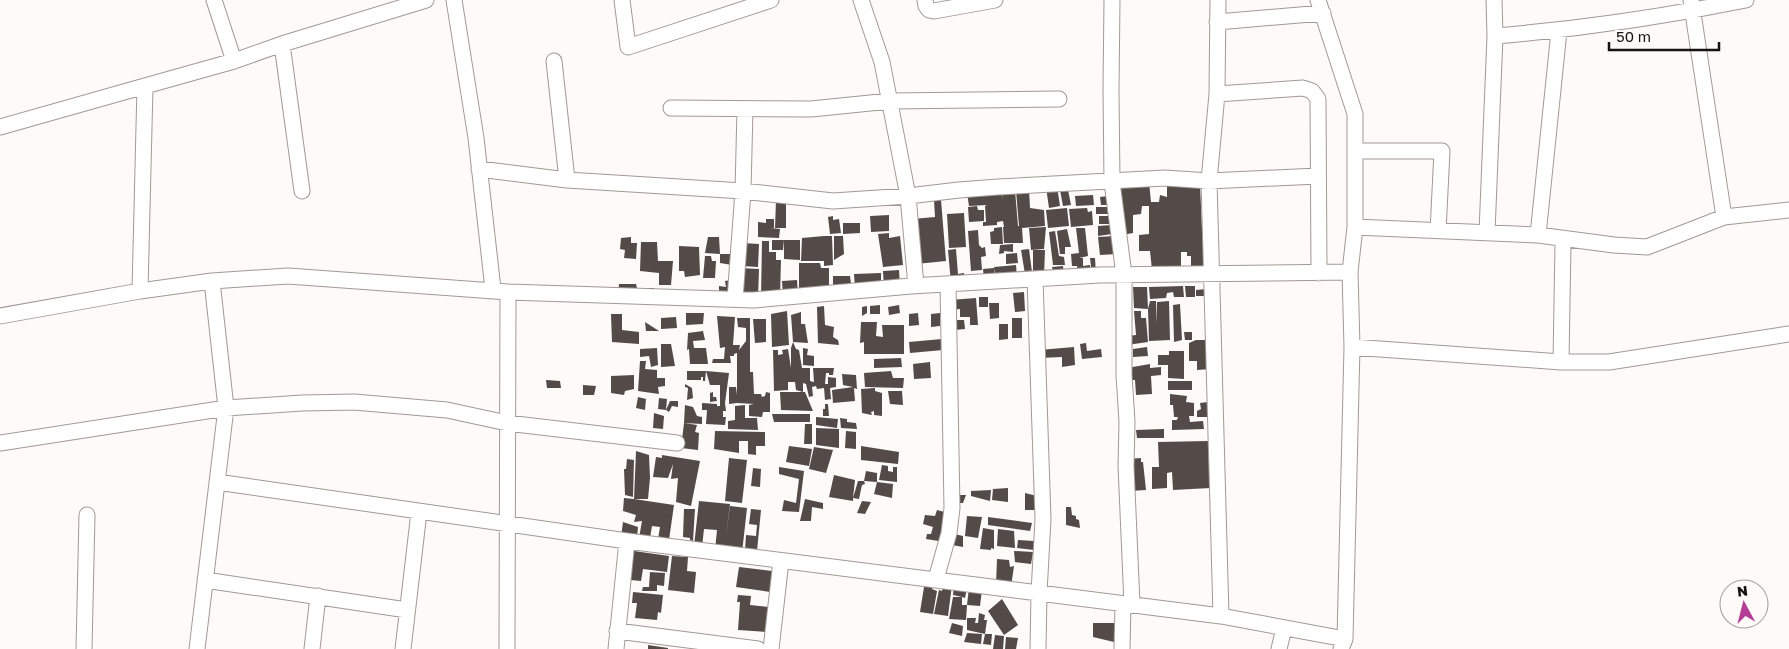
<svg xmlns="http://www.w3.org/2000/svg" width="1789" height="649" font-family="'Golos Text',sans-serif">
  <rect width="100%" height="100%" fill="#fefaf8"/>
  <path fill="#534b47" d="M1149 182 1151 202H1159L1160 195 1167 197V185L1200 186 1204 269 1191 270V256H1187V252H1181V269L1152 270 1150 251H1139V235L1149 234V206H1142L1141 214 1133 215V233L1122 235 1118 188Z
    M1059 185H1067L1071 205 1063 206Z
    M1057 186 1060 206 1049 208 1046 187Z
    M1002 188 1003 199V192L1015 190 1018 226H1019L1016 191 1029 189 1030 208 1044 210 1045 226 1022 228 1023 243H1004L1003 227H1010H1004L1003 221 997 222V225L983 226V222H986L985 206 987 205 969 206 967 193Z
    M1093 195 1094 205 1076 206 1075 196Z
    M1108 196 1109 205H1101L1100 197Z
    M776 200H786V228H775Z
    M934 200H941L946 261 916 264 912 219 935 217Z
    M977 206 978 210H984V221L969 222 968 207Z
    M1096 207H1107L1108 214H1096Z
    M1067 208 1069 226 1048 228 1046 210Z
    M1087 208 1088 212 1092 211 1093 225 1071 227 1069 209Z
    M964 213 966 247 949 248 947 214Z
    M889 215V231L871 232 870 216Z
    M833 216V220L839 219 841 233 830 234 828 217Z
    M1099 216H1110V224H1099Z
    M766 219H774V228H771L780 229 779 238 758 237V222L766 223Z
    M843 223H860V233L843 234Z
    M1112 225V234L1098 236V226Z
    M1002 227 1003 244H991L990 232 994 231V228Z
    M1046 227 1044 249 1031 250 1029 228Z
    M1076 228H1085L1088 256 1079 258H1083V266L1090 265 1091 273 1078 275 1077 266H1072L1071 254 1079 253Z
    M1067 229 1071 247H1065V254H1060L1057 231Z
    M978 230 979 245 982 248 985 247 986 256 981 257 982 270 971 271 968 231Z
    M1055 231 1059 256 1064 257 1065 265H1053L1049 232Z
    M889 233V238L900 236 903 265 883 267 878 234Z
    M824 236H832L833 265 824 266V261H801L802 238Z
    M834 236H843L844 254 834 260Z
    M1114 236 1117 254 1100 255 1098 237Z
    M631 237V243H637L636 259 624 258 625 250 620 249 621 238Z
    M708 237H719L720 254 705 253Z
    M772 240H784L783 250H772Z
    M784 240H800V260L784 259Z
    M762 241H769V252H776V260H781L780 297H761Z
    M641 242H657L658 261H673L671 285H659V273L640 271Z
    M743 243 759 244 758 267 742 266Z
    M1013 244V252L1004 251V253L999 254 1000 245Z
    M679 246 699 247 700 275 685 277 684 271H679Z
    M956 249 958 274 964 273 965 282 951 283 948 250Z
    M1029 249 1032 272 1025 274 1021 250Z
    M1033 250H1045L1044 276 1033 277Z
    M1017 253 1018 263 1006 264V254Z
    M720 254H733L732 265 720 263Z
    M705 256H711L712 261H716L715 278H703Z
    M1090 258H1095L1096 274H1092Z
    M799 263H820L821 268H829V293H799Z
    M1016 265 1017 277 995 279 994 267Z
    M1063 266 1064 275 1054 276 1052 267Z
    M739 268 759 269 758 298H738Z
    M994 268V278L984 279 983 269Z
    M899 270 900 286 884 288 883 271Z
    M881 273V288L855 289 854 274Z
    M833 276H850L851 284 833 290Z
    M731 280V295L719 294V286L726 287 725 281Z
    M797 280 798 295 783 296 782 281Z
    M619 284H636L637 288H654V296L618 295Z
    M1183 286 1184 297H1174L1173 292 1167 293 1166 298 1150 299 1149 287Z
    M1185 286H1195V297H1186Z
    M1133 287H1147L1148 309 1134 308Z
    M1206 289V296H1196V290Z
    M1024 292 1025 311 1015 312 1013 293Z
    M979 297H988V307H979Z
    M976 298 978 325H970V317H960V309L950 310V300Z
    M1150 301H1156L1157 324V302L1169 301 1170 340 1149 341 1148 309Z
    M989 303H999V318L990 319Z
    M1180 304 1182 340 1174 342 1173 305Z
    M880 305V314H870V306Z
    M899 305 900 313 889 315 888 307Z
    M824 306 825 325 834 327 833 337 838 340 839 345 818 343 817 307Z
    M867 306V313L862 316V307Z
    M787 311 789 345 772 347 771 314Z
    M1134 311H1141V318H1146L1148 342 1127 345V336L1136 335Z
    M801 312V324H805L808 343 793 342 791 315Z
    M686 313H704L703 324 686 325Z
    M918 313 919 325 909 326V314Z
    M940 313V326L931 327V314Z
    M611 314H622V330L639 332V344L612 342Z
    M717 316 735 317 733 345H740L739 350 746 341V328L738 327 737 318H750V372H753L754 394H761L762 397 765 396 766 392 770 393V412H763L762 417 749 416V405L754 404 737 403 729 404V387H736L737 395V353L734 354V356H730L731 363H712L713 359H724L725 347 720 348Z
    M676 317 677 328 661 329V318Z
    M1012 318H1022V338H1012Z
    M753 319H766V342L755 343Z
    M955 320H964L965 329 955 330Z
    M645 322 659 331H646Z
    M861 322H877L876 336 883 337 882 325H904V354H864V342L860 343Z
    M999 324H1008V339L999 340Z
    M703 331 705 340 693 341 694 348H706L708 364H690L689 349 687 350 688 333Z
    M1184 332H1192V340H1185Z
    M942 339 943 350 910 353 909 342Z
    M1196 340H1210L1211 369 1197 370V361H1189V343Z
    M793 342 796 349 799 350 802 368H810V381L814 382 813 368H834L833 375H829V373H826L825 384H828V377L836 378V387L830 388 831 399 825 400 824 388 817 389 816 386 812 387 813 396 809 397 806 384 803 383V392L796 390 795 382H788V390L774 391 773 350H778V355L783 354 782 350 788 349 791 368V348Z
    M1086 343 1087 351 1101 349 1102 357 1082 359 1080 344Z
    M661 344H671L675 366 661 367Z
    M1074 347 1075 365 1062 367V357L1039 358V350Z
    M1147 347 1148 356 1133 357V349Z
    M657 348 658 365 651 367 649 356 640 357V349Z
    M803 348 808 349 807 355 814 356V366L803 365Z
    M1169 351H1184V379L1168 378V365H1158V355H1169Z
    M901 358 902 367 874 368V359Z
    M640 361H646L645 369 657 370V378H665V386L658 387 659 394 638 391Z
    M930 362 931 378 914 379 913 364Z
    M1150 364V368L1161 367V375L1151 376 1152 394 1136 395 1135 380H1128L1127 368Z
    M687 371H706L729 373 725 403 726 411H723V417H726L725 425 706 424 707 410H702V403L717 404V406H720V385H710L706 371 705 381H703V377H701V380H687Z
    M891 371 893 378H904L903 388 865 387 864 373Z
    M842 374 856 375 857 389 854 388 855 401 833 403 832 390 853 387 843 385Z
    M634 375V389L625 391 624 395 611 393V376Z
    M546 380 560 381 561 388H547Z
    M1168 381H1192V390H1168Z
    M685 384 692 388 693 398 687 400 688 388 685 387Z
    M583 385 596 386 594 395H583Z
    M875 388V391L882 393V416L874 415V411L871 412 872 415 862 413 861 389Z
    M888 391H902L903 405 890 404Z
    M713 392V397H716L717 401 710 402V393Z
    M780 392H805L813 411 781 410Z
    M1170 394 1187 396 1186 402 1194 403V416H1189L1190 422 1203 421 1204 429 1172 430V420H1177L1178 417H1174L1173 405H1170Z
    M638 397 646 399 645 410 636 408Z
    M659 398 667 399 666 410 658 409Z
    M670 401H678V407L672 406 669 412 666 410Z
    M1208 402 1209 417H1197V411L1201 409 1200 403Z
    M825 404H828L829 416H823V409H825Z
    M685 405 693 407 697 416 702 417V424L684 423Z
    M745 405V418H757L758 430 728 429V421L735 420V406Z
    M654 413 664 416 663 429 653 428Z
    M772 414H810V422H774Z
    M816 417 838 419 837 428 816 425Z
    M840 418 847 419V422L856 423 857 429 841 428Z
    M684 423 697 425 695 432 699 433 698 450 681 448Z
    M805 424H812V444H804Z
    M816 428 839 429V448L816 445Z
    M1164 429V438H1137L1136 430Z
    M715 431 765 432V446H756V455L748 454V441H739V453L714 449Z
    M846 431 856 432V449L845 448Z
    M1208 441 1210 488 1173 490 1172 472 1167 473V488L1152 489V467H1159L1158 442Z
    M789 446 812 449 809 466 786 462Z
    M861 446 899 452 898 464 861 460Z
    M814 447 833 450 826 473 809 469Z
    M636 451 649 455 650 478 648 499H634L674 505 669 540 658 539 660 527 652 526 650 538H639L642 521 634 522 636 515 623 511 624 498 634 499Z
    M662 455 700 461 691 506 676 502 678 478 671 479 673 464 668 478 653 477 656 457 662 458Z
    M729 458 747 460 742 503 725 501Z
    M1141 458V462H1143L1146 490 1130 491 1129 459Z
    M627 459 634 460 633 497 625 495 624 469H626Z
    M882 465 888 466V471L893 472V467H897V482L879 480Z
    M779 467 804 471 799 512 782 511 784 500 796 503 799 479 779 474Z
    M753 468 761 469 760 487 751 486Z
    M866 471 877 473V482L893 484 892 498 874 494 877 482 864 481Z
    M834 475 855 480 853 498 858 481H864L865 484 862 485 859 499 853 498V501L829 497Z
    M1008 488V502L992 500 993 489Z
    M991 490 990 501 971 496V491Z
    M1025 493 1037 496 1036 510H1025Z
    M953 495H966L963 503H954Z
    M805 499 823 503V509L812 507 811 521H800Z
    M699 501 730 504 726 537 730 506 747 508 742 553 715 550 717 530 704 529 702 547 694 546Z
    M862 501 871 502 865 514 857 513Z
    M1066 507H1071L1072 515 1076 516V519L1079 520 1080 528 1066 525Z
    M684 509H695L693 541 690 540V538L683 537Z
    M751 509 761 510 757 551 745 550 746 535 756 536 757 525 749 524Z
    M937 510 952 514 945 542 926 539 927 534H931L933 527 923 524 925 515 935 516Z
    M967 516 982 517 978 538 965 536Z
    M988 517 1032 523 1030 531 988 525Z
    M623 522 638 527 637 538 621 537Z
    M983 528 994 530V549L991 548V550L980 549Z
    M998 529 1014 531 1015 548 997 546Z
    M954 534 963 536V547L952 545Z
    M1018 540 1034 541V550L1017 548Z
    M634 551 669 556 667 572 643 569 641 581 630 580Z
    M1014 551 1033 552 1031 564 1015 562Z
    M672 556 688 557 687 571 696 572 694 593 668 590Z
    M997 559 1009 560 1010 567 1014 566 1011 587 996 585Z
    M739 567 772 571 770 592 736 587Z
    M650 572 665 573 664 586 657 585V591H642L643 587H649Z
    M925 581 933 582 932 589 937 591 933 614 920 612Z
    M944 583 952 585 948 616 934 614 939 590 942 591Z
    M954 586 967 588 965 598 962 597V605H967L966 620 949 619 953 597H962L953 595Z
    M969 588 982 590 980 606 967 605Z
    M633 592 663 595 661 613 658 612 657 620 635 618 637 603H632Z
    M738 595 751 596 750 605 768 607 766 632 738 630 740 602H737Z
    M1002 599 1018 625 1004 635 988 611Z
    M979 613 985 615 984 620H987L985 634H992L991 645 983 644 985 634 967 630V618H976L975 623H978Z
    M952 623 963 626 962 636 949 633Z
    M1093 623H1114L1118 631 1114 642 1093 637Z
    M967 633 982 634 981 644 964 642Z
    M995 635 1004 636 1003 649H993Z
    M1006 637 1018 638 1016 649H1005Z
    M648 645 668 648V649H648Z"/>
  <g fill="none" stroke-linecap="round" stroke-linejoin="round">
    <defs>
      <path id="minor" d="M214 0 234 61
        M454 0 476 138 493 289
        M622 0 628 47 771 0
        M861 0 882 62 908 196 916 286
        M925 0 926 6 929 10 934 11 995 0
        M1112 0 1111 89 1112 182 1124 275V375L1127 422 1126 466 1132 604
        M1218 0 1217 94 1209 181 1221 616
        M1318 0 1355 114V227L1350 272 1352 347 1345 639 1341 649
        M1691 0 1724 217
        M1217 22 1323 13
        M1495 36C1579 29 1663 17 1746 0
        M282 44 302 191
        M554 61 567 180
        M1217 94 1303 88 1312 91 1318 99 1319 273
        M671 108 811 109 890 101 1059 99
        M0 127 145 86
        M1355 151H1442L1438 231
        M479 169 567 180 743 191 833 201 908 196 959 190 998 187 1165 178 1209 181 1318 176
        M1355 227 1538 235 1614 245 1647 247 1724 217 1789 210
        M1487 232 1495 36 1494 0
        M1538 235 1559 31
        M1035 279 1043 519 1039 593 1038 649
        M140 291 145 86 234 61 282 44 426 0
        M735 299 743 191 745 109
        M0 316 140 291 212 281 288 276 508 292 754 300 911 286 1100 275 1350 272
        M1352 347 1561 362H1609L1789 334
        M1561 362 1563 244 1561 239
        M0 443 226 408 302 403 354 402 447 410 507 423 677 443
        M217 482 627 541 1221 616 1345 639
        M936 579 949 533 952 508 948 284
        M205 580 407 610
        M617 631 758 649
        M84 649 87 515
        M197 649 226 408 212 281
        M312 649 318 596
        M403 649 419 512
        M507 649 508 292
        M616 649 627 541
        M771 649 781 561
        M1122 649 1123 604
        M1279 649 1284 628"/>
    </defs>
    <use href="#minor" stroke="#a29995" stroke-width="17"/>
    <use href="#minor" stroke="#fff" stroke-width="15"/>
  </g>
  <g transform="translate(1744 604) rotate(353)"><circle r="24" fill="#fefaf8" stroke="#a19e9c"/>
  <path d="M0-4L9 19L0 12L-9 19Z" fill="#b43e95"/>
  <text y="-8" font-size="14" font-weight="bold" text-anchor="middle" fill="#161311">N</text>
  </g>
  <path d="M1609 42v8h110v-8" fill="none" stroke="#161311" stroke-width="2.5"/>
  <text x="1616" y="42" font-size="15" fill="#161311" stroke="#fefaf8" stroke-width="4" paint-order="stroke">50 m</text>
</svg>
